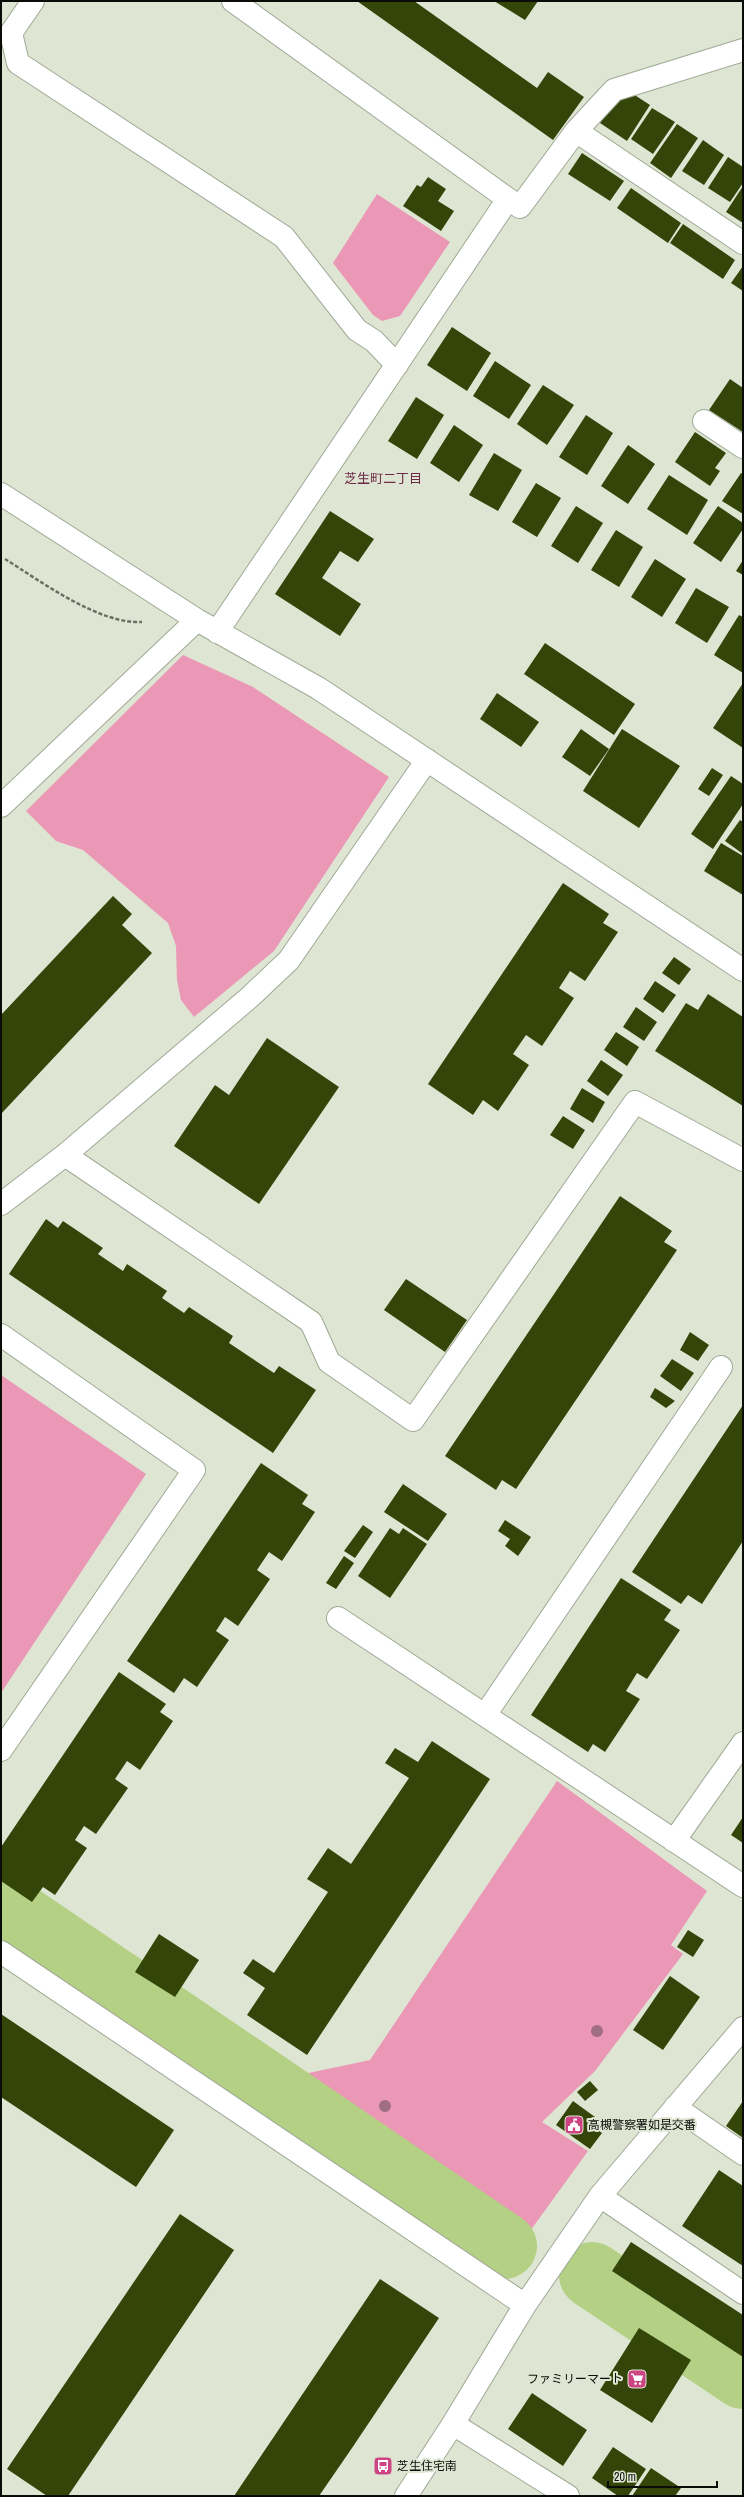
<svg xmlns="http://www.w3.org/2000/svg" width="744" height="2497" font-family="'Archivo Narrow','Noto Sans JP',sans-serif">
  <rect width="100%" height="100%" fill="#dee6d3"/>
  <path fill="#ea98b6" d="M377 194 450 242 400 316 382 321 373 315 333 263Z
    M183 655 253 687 389 777 274 951 194 1017 181 1000 177 980 176 946 168 923 83 850 56 841 26 811Z
    M1 1375 146 1474 1 1693Z
    M557 1781 707 1891 671 1945 683 1954 595 2071 542 2122 588 2151 525 2238 515 2239 292 2091 304 2074 370 2060Z"/>
  <g fill="none" stroke-linecap="round" stroke-linejoin="round">
    <path stroke="#b3d084" stroke-width="66" d="M1 1904 504 2246
      M592 2275 743 2376"/>
  </g>
  <path fill="#334509" d="M357 1H414L537 88 548 72 584 97 553 140Z
    M494 1H538L525 20Z
    M630 92 650 105 627 141 600 123 618 97Z
    M652 108 675 122 653 154 631 139Z
    M677 124 698 138 671 178 650 163Z
    M703 140 724 155 704 185 682 171Z
    M582 153 624 181 610 201 568 174Z
    M728 157 743 167V183L730 202 708 188Z
    M428 177 446 189 438 201 454 211 441 231 403 206 417 185 421 187Z
    M743 186V223L726 212Z
    M631 188 681 223 668 243 617 208Z
    M683 224 735 260 723 279 670 243Z
    M743 266V291L731 283Z
    M452 327 491 353 467 391 427 365Z
    M495 361 531 385 509 419 473 396Z
    M730 379 743 388V432L709 410Z
    M543 385 574 405 547 445 517 424Z
    M416 397 444 415 417 459 388 441Z
    M586 415 613 433 587 475 559 457Z
    M454 425 483 445 459 482 430 463Z
    M695 432 726 453 715 468 720 471 710 486 675 462Z
    M628 445 655 464 628 504 601 486Z
    M494 453 522 470 498 511 469 495Z
    M741 473 743 474V514L722 501Z
    M669 475 708 500 687 535 647 509Z
    M536 483 561 498 537 537 512 522Z
    M576 506 603 523 578 563 551 546Z
    M718 506 743 523V529L721 562 693 543Z
    M330 511 374 539 358 562 340 551 322 578 361 604 340 636 275 594Z
    M616 530 643 547 619 587 591 570Z
    M655 559 686 579 662 617 631 597Z
    M743 560V575L736 571Z
    M696 588 729 607 707 643 675 623Z
    M739 615 743 617V673L714 655Z
    M545 643 635 704 614 735 524 674Z
    M743 683V748L713 728Z
    M497 693 539 722 521 747 480 719Z
    M581 729 609 749 590 776 562 757Z
    M622 729 680 766 639 828 583 791Z
    M712 768 723 775 709 796 698 789Z
    M731 776 743 784V804L713 849 691 834Z
    M740 820 743 822V854L725 841Z
    M721 843 743 856V895L704 871Z
    M563 883 609 914 603 923 618 932 585 981 570 971 559 988 574 998 542 1046 526 1035 513 1054 529 1065 498 1111 483 1100 473 1115 428 1084Z
    M113 896 132 914 122 925 152 953 1 1114V1015Z
    M674 957 691 969 679 985 662 973Z
    M655 981 676 995 663 1013 643 999Z
    M708 994 743 1017V1106L655 1051 686 1003 698 1010Z
    M636 1007 657 1022 644 1041 623 1027Z
    M616 1032 639 1047 627 1066 604 1050Z
    M267 1038 339 1087 259 1204 174 1146 215 1085 229 1095Z
    M601 1060 623 1075 608 1096 587 1081Z
    M582 1088 605 1102 593 1123 570 1109Z
    M563 1116 585 1130 573 1149 550 1135Z
    M620 1196 672 1231 664 1242 677 1250 516 1489 502 1480 496 1490 445 1456Z
    M46 1219 58 1228 63 1221 103 1248 98 1254 123 1271 127 1264 167 1291 162 1298 184 1313 189 1307 233 1336 229 1343 274 1373 279 1366 316 1390 273 1453 9 1274Z
    M406 1279 467 1320 445 1352 384 1310Z
    M690 1332 709 1345 698 1361 680 1350Z
    M672 1359 694 1373 681 1391 660 1376Z
    M655 1388 675 1401 666 1408 650 1397Z
    M743 1405V1541L702 1604 688 1595 681 1604 632 1572Z
    M261 1463 308 1495 302 1504 315 1512 282 1561 269 1552 257 1570 270 1579 238 1626 225 1617 216 1631 229 1640 197 1687 184 1678 174 1693 127 1661Z
    M403 1484 447 1514 428 1541 384 1512Z
    M505 1520 531 1537 518 1556 505 1546 510 1539 498 1531Z
    M363 1525 373 1532 355 1558 344 1551Z
    M390 1528 399 1534 403 1528 427 1544 390 1598 358 1576Z
    M344 1556 354 1563 336 1589 326 1583Z
    M621 1578 671 1610 664 1620 680 1630 647 1679 637 1673 626 1691 640 1699 605 1752 593 1744 588 1752 531 1715Z
    M119 1672 166 1704 160 1712 173 1721 140 1770 127 1761 115 1779 128 1788 96 1834 84 1826 75 1840 87 1848 55 1895 43 1887 32 1902 1 1881V1847Z
    M432 1741 490 1779 307 2055 247 2015 265 1988 243 1973 253 1959 274 1973 328 1892 307 1879 328 1848 351 1864 409 1778 385 1763 395 1748 418 1762Z
    M743 1817V1843L731 1835Z
    M688 1930 704 1940 693 1957 677 1947Z
    M159 1934 199 1960 175 1997 135 1972Z
    M670 1976 700 1997 663 2050 633 2030Z
    M1 2014 174 2130 136 2187 1 2097Z
    M590 2081 598 2090 585 2101 577 2092Z
    M573 2101 595 2117 589 2124 602 2133 590 2149 556 2125Z
    M743 2101V2138L726 2126Z
    M719 2170 743 2186V2266L682 2226Z
    M180 2214 234 2250 68 2496H47L7 2469Z
    M631 2242 743 2315V2357L612 2271Z
    M380 2279 439 2318 352 2448 319 2496H234Z
    M639 2328 691 2360 652 2423 600 2390Z
    M532 2393 587 2430 563 2466 508 2429Z
    M613 2447 646 2469 628 2496H618L592 2478Z
    M651 2468 681 2488 675 2496H632Z"/>
  <g fill="none" stroke-linecap="round" stroke-linejoin="round">
    <defs>
      <path id="minor" d="M33 1 11 33 18 63 284 237 357 330 374 341 397 365
        M233 1 508 199
        M576 131 743 243
        M704 421 743 447
        M1 494 197 620 318 688 743 970
        M217 632 508 199 520 207 576 131 614 90 743 50
        M1 806 197 620
        M65 1155 311 1322 329 1362 413 1420 635 1102 743 1160
        M1 1204 65 1155 251 996 289 960 427 760
        M1 1335 194 1470 1 1750
        M338 1618 743 1886
        M485 1715 721 1367
        M674 1841 743 1743
        M1 1952 525 2305
        M675 2107 743 2154
        M600 2196 743 2293
        M453 2424 568 2496
        M406 2496 453 2424 525 2305 600 2196 743 2028"/>
    </defs>
    <use href="#minor" stroke="#a0a896" stroke-width="24"/>
    <path stroke="#6b7065" stroke-width="2.5" stroke-dasharray="4 2" stroke-linecap="butt" d="M5 559C42 582 98 624 142 622"/>
    <use href="#minor" stroke="#fff" stroke-width="22"/>
  </g>
  <g fill="#a06e81">
    <circle cx="597" cy="2031" r="6"/>
    <circle cx="385" cy="2106" r="6"/>
  </g>
  <defs>
    <symbol id="civic-square" viewBox="-11 -11 22 22"><rect x="-9" y="-9" width="18" height="18" rx="4" fill="#cc4481" stroke="#dee6d3"/><path d="M-.6-6.5H3V-4.5H.6V-3L4-1V1h2V6H-6V1h2V-1L-.6-3ZM-1.2 2.5V6h2.4V2.5Z" fill="#fff"/></symbol>
    <symbol id="supermarket-square" viewBox="-11 -11 22 22"><rect x="-9" y="-9" width="18" height="18" rx="4" fill="#cc4481" stroke="#dee6d3"/><path d="M-6-5.5h2.5l.6 2H6L4.5 2H-2.5L-4.4-4H-6ZM-1.5 3.2a1.3 1.3 0 1 0 .1 0ZM3 3.2a1.3 1.3 0 1 0 .1 0Z" fill="#fff"/></symbol>
    <symbol id="bus-square" viewBox="-11 -11 22 22"><rect x="-9" y="-9" width="18" height="18" rx="4" fill="#cc4481" stroke="#dee6d3"/><path d="M-5-6H5V4H4V6H2V4H-2V6H-4V4H-5ZM-3.5-4V0h7V-4ZM-3.5 1.2v1.5H-2V1.2ZM2 1.2v1.5H3.5V1.2Z" fill="#fff"/></symbol>
  </defs>
  <g fill-rule="evenodd">
    <use href="#civic-square" x="563" y="2114" width="22" height="22"/>
    <use href="#supermarket-square" x="626" y="2368" width="22" height="22"/>
    <use href="#bus-square" x="372" y="2455" width="22" height="22"/>
  </g>
  <g text-anchor="middle" dominant-baseline="central" stroke-width="4" stroke-linejoin="round" paint-order="stroke">
    <g font-size="12" fill="#0a0d07" stroke="#dee6d3" text-anchor="start">
      <text x="588" y="2125">高槻警察署如是交番</text>
      <text x="623" y="2379" text-anchor="end">ファミリーマート</text>
      <text x="397" y="2466">芝生住宅南</text>
    </g>
    <g font-size="13" fill="#6d2a46" stroke="#dee6d3">
      <text x="383" y="478">芝生町二丁目</text>
    </g>
  </g>
  <rect width="744" height="2497" fill="none" stroke="#0a0d07" stroke-width="4"/>
  <path d="M608 2481v6h109v-6" fill="none" stroke="#0a0d07" stroke-width="2"/>
  <text x="614" y="2481" font-size="12" fill="#0a0d07" stroke="#dee6d3" stroke-width="3" paint-order="stroke">20 m</text>
</svg>
